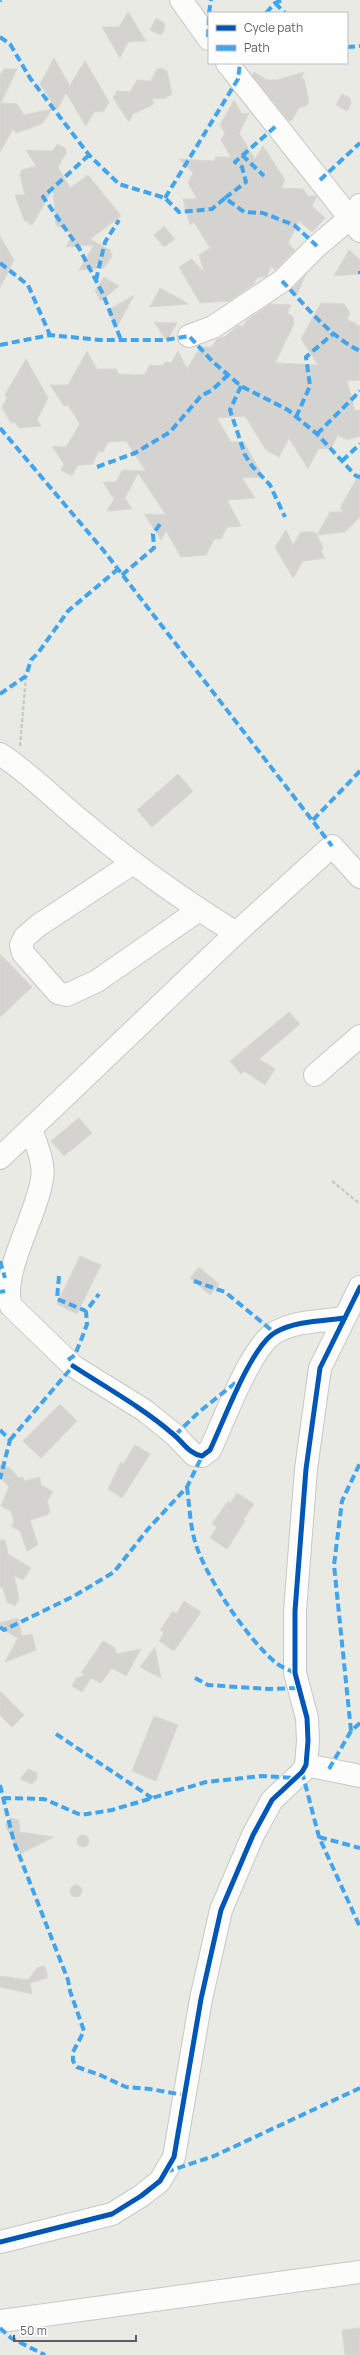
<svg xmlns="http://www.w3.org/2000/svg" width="360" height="2355" font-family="Manrope,sans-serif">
  <rect width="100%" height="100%" fill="#eaeae4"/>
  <path fill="#d4d3cf" stroke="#d9d8d4" d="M128 12 146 41 128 42 120 58 102 27H119Z
    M156 18 164 23 165 28 161 35 150 30Z
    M54 58 70 86 68 88 85 61 109 102 104 111 94 112 86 126 66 93 57 110 40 84Z
    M162 68 167 71 172 94 165 98 152 99 154 104 133 114 129 122 113 98 117 91 130 92 137 80 151 81 157 69Z
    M4 69H17L1 103 17 104 24 115 52 109 42 124 16 133 13 129 0 152V75Z
    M254 72 267 80H277L304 72 301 79H304L309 101 306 106 299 108 292 120 289 121 252 75Z
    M342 94 350 98 351 104 347 111 336 105Z
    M234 100 242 114 249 113 239 133 255 159 263 146 285 180 281 188 303 189 308 196H317L312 206 325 218 312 232 299 221 288 243 295 250 275 270 271 266 267 276 257 278 253 285 229 301 200 303 179 267 192 259 204 272 199 255 210 248 194 222 190 225 183 199H197L188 183 193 173 179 159 214 161 216 157H231L221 140 225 133 220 125Z
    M57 144 65 148 66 153 58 167 70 188 88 175 121 216 90 239 110 250 112 256 104 268 79 270 94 245 66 247 73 234 56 225 53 189 32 225 24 220 15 195H25L20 175 22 170 36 166 26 150 53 151Z
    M164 226 175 239 164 247 154 235Z
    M0 236 14 260 0 288Z
    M349 250 360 260V274L334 276Z
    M306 274 297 294 292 289Z
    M104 277 119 286 101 301 95 291Z
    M160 288 189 304 150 307Z
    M134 295 117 327 107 311Z
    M321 303 344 304 350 313 347 319 360 326V380L347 381 355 411 360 410V436L347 440 338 435 331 448 318 449 308 469 289 438 279 457 266 450 245 416 217 418 231 442H244L263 477 242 478 255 498 227 500 241 526 227 527 221 539H214L206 555 181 557 166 531 161 540 144 514 166 515 138 473 125 498 132 509 107 511 114 499 103 482H116L122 470 146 471 126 441 108 442 103 452H98L93 464 78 465 72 476 61 470 64 464 52 446 66 447 80 424 68 405 64 406 50 385H68L87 351 97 369H116L119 374 144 375 150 365 163 366 165 362 171 363 178 351 187 369 200 347H212L217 339 226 336 237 326H243L247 320 270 304 291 305 287 313 293 317 294 324 275 363 318 365 301 339Z
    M154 322 177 323 167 341Z
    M26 359 48 398 37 420 41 426 19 428 15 422 11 423 2 407 7 398 5 395Z
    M360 473V517L345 532 317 535 323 547 321 552 325 558 303 561 293 578 275 547 286 530 293 545 301 532H315L317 535 330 512H343L340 508Z
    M178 774 193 791 152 827 137 810Z
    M0 954 32 987 0 1017Z
    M289 1012 300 1024 259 1059 275 1069 265 1085 244 1071 241 1074 230 1061Z
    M79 1118 92 1133 64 1156 51 1141Z
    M80 1256 101 1265 77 1314 57 1304Z
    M199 1267 219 1284 210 1295 190 1278Z
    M60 1404 77 1421 41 1458 23 1441Z
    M135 1445 150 1454 122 1498 108 1489 121 1462 123 1464Z
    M0 1465 10 1468 19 1478 23 1477 24 1481 40 1477 41 1485 53 1492 47 1501 50 1511 47 1515 30 1520 38 1545 27 1551 20 1531 11 1526 14 1522 11 1511 1 1506 9 1487 0 1477Z
    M237 1493 254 1504 243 1520 245 1521 227 1549 210 1538 217 1527 212 1524 228 1501 230 1503Z
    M0 1540H5L8 1554 31 1568 23 1580 14 1575 19 1599 15 1606 7 1602 3 1588 0 1587Z
    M184 1601 201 1612 174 1651 159 1641 164 1633 160 1630 173 1611 176 1614Z
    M18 1618 22 1636 32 1634 36 1650 5 1662 18 1638 0 1628V1623Z
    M103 1641 115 1648 116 1654 141 1649 126 1676 112 1668 101 1683 91 1678 82 1692 72 1686 76 1678 86 1675 81 1673Z
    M155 1647 161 1678 140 1667Z
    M0 1691 24 1715 12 1727 0 1715Z
    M154 1716 178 1725 156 1781 132 1771Z
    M28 1769 37 1773V1779L32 1784 20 1779Z
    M11 1818 19 1820 20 1832 54 1837 20 1854 6 1827V1823Z
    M77 1841a6 6 0 1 1 12 0a6 6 0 1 1-12 0Z
    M70 1891a6 6 0 1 1 12 0a6 6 0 1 1-12 0Z
    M44 1966 47 1972V1978L30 1983 32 1994 0 1987V1976L28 1980 37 1968Z
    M360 2328V2355H345L342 2330Z"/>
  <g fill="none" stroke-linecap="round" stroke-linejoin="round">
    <defs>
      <path id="minor" d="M181 0 209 39
        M227 63 360 231
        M189 336 213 327 282 281 317 246 350 218 360 205
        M0 754C31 774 56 801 85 824 132 864 183 900 236 933L332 846 360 877
        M133 863 39 925 25 937 21 945 23 953 58 993 67 995 97 981 199 910
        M315 1075 360 1036
        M31 1129C36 1145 45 1162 42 1179 37 1215 0 1274 11 1306L73 1366 144 1410 175 1435 194 1455 202 1456 210 1450C223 1423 251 1345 276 1332 296 1321 322 1321 345 1318
        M0 1158 236 933
        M306 1765 360 1776
        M0 2242 112 2214 141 2196 160 2181 174 2157 201 1999 221 1910 253 1835 272 1800 302 1772 306 1765 308 1741 307 1718 295 1673V1611L306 1469 320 1368 360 1287
        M0 2321 360 2272"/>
    </defs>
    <use href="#minor" stroke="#c7c8c6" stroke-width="24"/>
    <path stroke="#c7ccca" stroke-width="2.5" stroke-dasharray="4 2" stroke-linecap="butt" d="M20 746 26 676
      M332 1181 360 1204"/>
    <use href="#minor" stroke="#fcfcfb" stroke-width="22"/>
    <path stroke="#40a5ee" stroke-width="4" stroke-dasharray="8 4" stroke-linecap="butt" d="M0 1 1 0
      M275 3 285 13
      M209 13 211 0
      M266 13 275 3 283 0
      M0 37 10 44 30 78 89 155 119 184 165 198 179 212 212 209 225 198 244 212 263 213 294 225 317 246
      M208 37 209 15
      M347 47 360 46
      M89 155 43 197 79 248 103 294 121 340
      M242 155 264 176
      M320 180 360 143
      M165 198 238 79 240 63
      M225 198 246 182 242 167 235 162 276 126
      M0 263 28 285 50 335
      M360 271V274
      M96 280 105 242 119 220
      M282 281C306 306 329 336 360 351
      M0 345 50 335 100 340H165L189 336 213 362 241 386 288 410 317 434 356 476 360 477
      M241 386 230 410 245 455 252 466 270 485 285 517
      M296 417 310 386 306 357 334 333
      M0 428 104 551 332 846
      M317 434 360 391
      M342 461 360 444
      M97 467 135 453 170 432 201 396 212 390 228 375
      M122 575 154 548 153 534 160 524
      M0 694 26 676 31 660 38 653 68 611 118 569
      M313 820 360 771
      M0 1261 5 1278
      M59 1276 57 1299 86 1311
      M194 1281 225 1292 275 1333
      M0 1292 5 1291
      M68 1360 75 1355 83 1335 87 1324 86 1311 99 1294
      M0 1430 10 1440 0 1479
      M175 1435 199 1412 239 1380
      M10 1440 73 1366
      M187 1487C190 1509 190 1532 199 1553 213 1587 248 1639 276 1663 281 1667 289 1670 295 1673
      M0 1627 4 1630 74 1596 114 1572 148 1529 187 1487 202 1456
      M195 1678 208 1685 269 1689 300 1688
      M351 1731 334 1565 342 1501 360 1463
      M56 1734 152 1798
      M329 1769 351 1731 360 1723
      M302 1772 319 1837 360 1927
      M0 1785 14 1842 68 1980 70 1991 84 2031 73 2052V2061L77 2067 100 2075 126 2087 150 2089 184 2095
      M3 1798 44 1799 81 1815 112 1810 206 1782 262 1776 294 1778
      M319 1837 360 1848
      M166 2172 214 2156 360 2088
      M0 2328 11 2338 45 2355"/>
    <defs>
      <path id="cycleway" d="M73 1366C107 1388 143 1408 173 1434 183 1442 189 1454 202 1456L210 1450C223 1423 251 1345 276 1332 296 1321 322 1321 345 1318
        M0 2242 112 2214 141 2196 160 2181 174 2157 201 1999 221 1910 253 1835 272 1800 302 1772 306 1765 308 1741 307 1718 295 1673V1611L306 1469 320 1368 360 1287"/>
    </defs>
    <use href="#cycleway" stroke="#fff" stroke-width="8"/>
    <use href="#cycleway" stroke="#0057b8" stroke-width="5"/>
  </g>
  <rect x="208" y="12" width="140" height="52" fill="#ffffff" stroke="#bdbec0"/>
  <rect x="216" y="25" width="20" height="6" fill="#0057b8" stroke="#bdbec0"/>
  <text x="244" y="32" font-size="12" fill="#5a5d62">Cycle path</text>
  <rect x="216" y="45" width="20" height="6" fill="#40a5ee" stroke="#bdbec0"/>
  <text x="244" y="52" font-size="12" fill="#5a5d62">Path</text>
  <path d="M14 2335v6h122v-6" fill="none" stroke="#5a5d62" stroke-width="2"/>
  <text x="20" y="2335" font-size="12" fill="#5a5d62" stroke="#ffffff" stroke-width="3" paint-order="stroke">50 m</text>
</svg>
